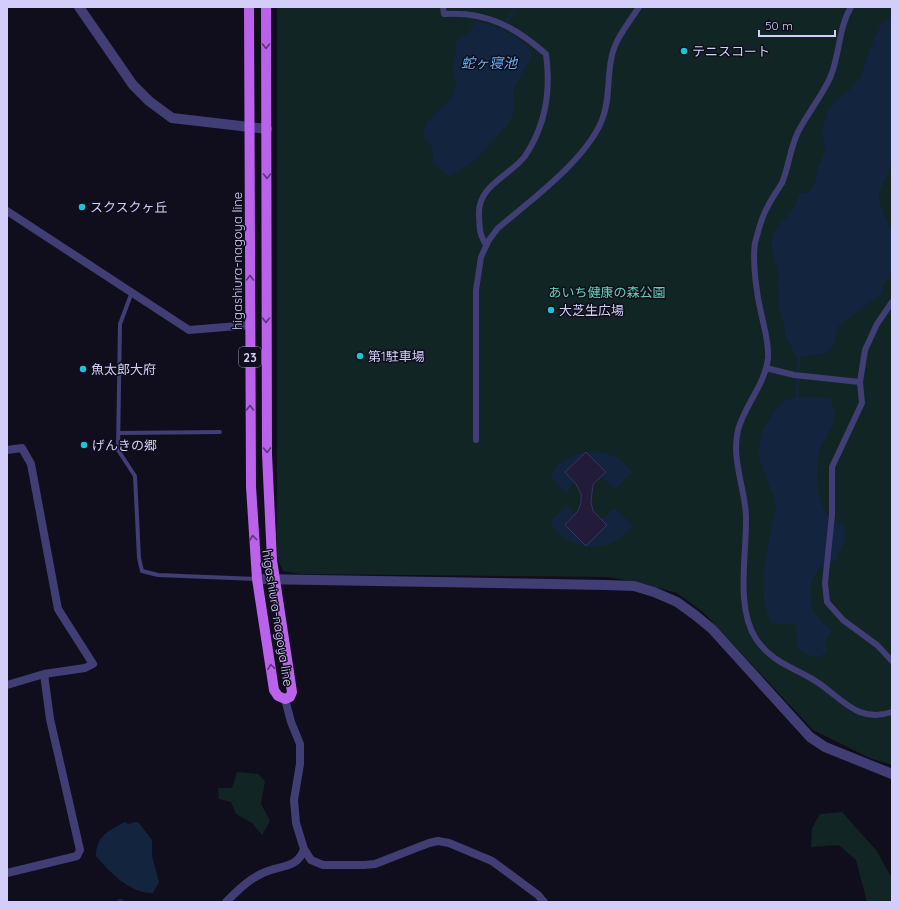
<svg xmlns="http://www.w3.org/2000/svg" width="899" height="909" font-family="Quicksand,'Noto Sans JP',sans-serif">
  <rect width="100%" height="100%" fill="#100e1c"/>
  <path fill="#112524" d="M277 7H892V765L870 758 813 730 703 612 677 593 641 583 609 577 301 574 283 571 277 557Z
    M237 772 258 774 265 781 261 804 270 821 262 835 252 823 236 814 231 802 219 799 218 788H232Z
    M842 812 876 850 892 878V902H867L856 860 839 845 811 847 812 828 820 814Z"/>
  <path fill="#13243f" d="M892 15V163L879 193V201L892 234V267L890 278 882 285 883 293 839 325 832 348 827 353 802 357 795 356 785 334 784 324 778 309 779 297 777 284 779 274 772 251V237L777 226 788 216 795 206 800 193 809 192 815 184 818 166 825 152 822 130 828 110 836 100 850 89 860 78 875 36 881 25Z
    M476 22C491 23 527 38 532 54L529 62 513 89 514 112 508 124 476 159 449 176 432 162C434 151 433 147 425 140 418 118 445 110 454 93 458 84 453 77 453 69 453 62 456 57 456 50 456 48 455 46 455 44 458 36 466 37 471 31L470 29Z
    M820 397 830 399C844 423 822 435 818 456 817 464 817 475 817 483 818 492 821 506 826 513 832 521 846 522 845 534 844 543 839 553 836 561 832 562 825 564 822 567 809 576 807 600 815 613 819 620 826 625 832 631 827 637 824 643 827 651L819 658 812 656 798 649 795 624H776L771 622C756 592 767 555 772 524 773 518 776 512 776 506 775 494 762 471 759 457 755 442 772 406 787 400 797 396 809 397 820 397Z
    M592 451C609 451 622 459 633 472L615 489 590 467 566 492 550 476C560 460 573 453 592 451Z
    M566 506 591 529 614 508 634 525C629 530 624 536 618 540 595 554 563 545 550 522Z
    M125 822 128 824 136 822 139 823 152 840V856L159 882 153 893C131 894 109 872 96 856 96 836 109 830 125 822Z"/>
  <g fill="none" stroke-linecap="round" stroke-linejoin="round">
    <path stroke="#13243f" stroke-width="3" d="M500 32 516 7
      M797 398 799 356
      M118 902 120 900 123 902"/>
  </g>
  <path fill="#221c3a" stroke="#3b3163" d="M586 452 606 472 593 484 591 502 593 511 607 525 586 546 565 525 578 511 581 502V494L576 484 565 472Z"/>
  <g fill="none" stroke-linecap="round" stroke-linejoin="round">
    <path stroke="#403e75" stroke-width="4" d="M132 292 120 324 118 450 135 476 139 558 142 571 158 575 256 579
      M119 433 220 432"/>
    <path stroke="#403e75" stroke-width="6" d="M443 7 444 14C486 11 515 27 546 54 551 90 546 125 525 156 509 177 477 185 479 216 480 230 479 233 486 245
      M851 7C838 29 840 55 830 78 821 97 808 113 798 132 790 148 789 166 782 183 777 191 771 199 767 208 761 218 758 232 755 243 752 263 757 297 762 317 765 331 769 344 768 358 765 385 745 404 738 430 731 459 745 488 746 516 747 553 735 607 756 639 775 666 796 667 820 684 844 701 859 723 892 712
      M892 302 877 324 865 350 860 382 862 403 832 467V515L825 583 827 602 843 620 877 645 892 661
      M766 368 794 375 860 382
      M476 440V290L481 257 489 240 498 228C531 200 586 160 602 120 610 100 607 81 611 60 614 40 628 24 639 7"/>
    <path stroke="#403e75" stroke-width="8" d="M7 211 189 330 250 325
      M7 450 22 448 31 464 58 609 93 664 85 668 44 674 7 685
      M285 699 291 722 300 744V764L294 800 296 823 304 849
      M7 873 77 856 80 850 50 719 44 674
      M226 902C237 891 249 879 263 873 279 865 298 869 304 849L311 860 323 865H364L375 864 429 843 438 841 449 843 492 861 538 895 544 902"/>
    <path stroke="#403e75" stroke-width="10" d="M79 7 133 85 149 101 172 118 267 129
      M257 579 606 585 634 586 654 592 677 602 695 615 712 629 810 737 825 747 892 774"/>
    <path stroke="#ba62ec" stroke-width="10" d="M249 7 251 487 257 579 274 690 278 696 285 699 290 697 292 692 272 560 267 454 266 7"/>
  </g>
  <defs><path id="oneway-chevron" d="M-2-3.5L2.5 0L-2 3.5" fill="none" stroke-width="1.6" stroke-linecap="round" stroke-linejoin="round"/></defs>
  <g stroke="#5c347a">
    <use href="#oneway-chevron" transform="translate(266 46) rotate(90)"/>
    <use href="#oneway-chevron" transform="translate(267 176) rotate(90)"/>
    <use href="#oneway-chevron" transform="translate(250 278) rotate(-90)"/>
    <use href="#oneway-chevron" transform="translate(266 320) rotate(90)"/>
    <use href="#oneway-chevron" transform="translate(250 408) rotate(-90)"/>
    <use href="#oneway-chevron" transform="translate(267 450) rotate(89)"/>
    <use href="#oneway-chevron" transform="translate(253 538) rotate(-96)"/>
    <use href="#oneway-chevron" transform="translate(271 667) rotate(-99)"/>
  </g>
  <g fill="#1ac4d9" stroke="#100e1c" stroke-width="1.5">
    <circle cx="684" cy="51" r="4"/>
    <circle cx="82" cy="207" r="4"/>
    <circle cx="551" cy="310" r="4"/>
    <circle cx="360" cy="356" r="4"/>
    <circle cx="83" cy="369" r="4"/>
    <circle cx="84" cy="445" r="4"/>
  </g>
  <g text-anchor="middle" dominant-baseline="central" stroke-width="3" stroke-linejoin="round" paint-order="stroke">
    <rect fill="#100e1c" stroke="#9894b7" stroke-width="1" x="239" y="347" width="22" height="20" rx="3"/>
    <g font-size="12" font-weight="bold" fill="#d3cef9">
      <text x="250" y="357">23</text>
    </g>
    <g font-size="13" fill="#d3cef9" stroke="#100e1c" text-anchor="start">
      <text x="692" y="51">テニスコート</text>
      <text x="90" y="207">スクスクヶ丘</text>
      <text x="559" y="310">大芝生広場</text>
      <text x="368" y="356">第1駐車場</text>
      <text x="91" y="369">魚太郎大府</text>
      <text x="92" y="445">げんきの郷</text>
    </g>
    <g font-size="13" fill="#d3cef9" stroke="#100e1c">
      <text transform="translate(237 261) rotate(-90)">higashiura-nagoya line</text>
      <text transform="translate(278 618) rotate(81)">higashiura-nagoya line</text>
    </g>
    <g font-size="13" fill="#64cfb5" stroke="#100e1c">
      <text x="607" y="292">あいち健康の森公園</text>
    </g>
    <g font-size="14" font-style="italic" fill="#68aeed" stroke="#100e1c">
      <text x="489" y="63">蛇ヶ寝池</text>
    </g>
  </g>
  <rect width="899" height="909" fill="none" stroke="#d3cef9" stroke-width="16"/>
  <path d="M759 30v6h76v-6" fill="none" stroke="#d3cef9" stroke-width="2"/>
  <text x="765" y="30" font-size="12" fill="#d3cef9" stroke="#100e1c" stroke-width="3" paint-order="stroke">50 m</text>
</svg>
